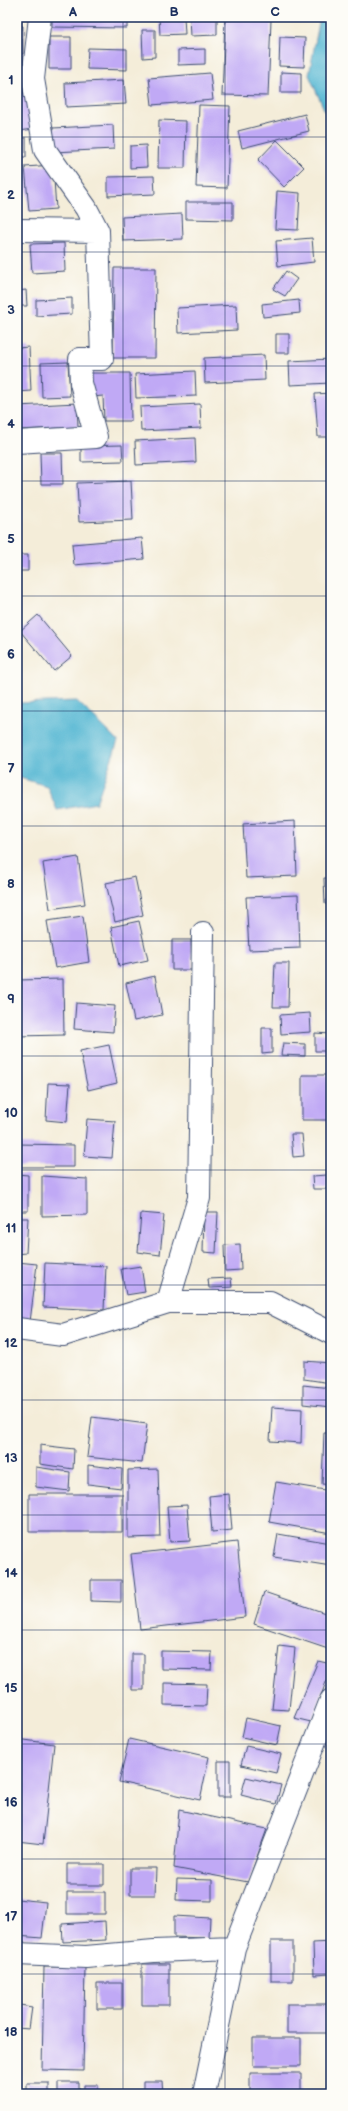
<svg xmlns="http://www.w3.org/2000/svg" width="348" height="2111" font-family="'Balsamiq Sans',sans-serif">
  <rect width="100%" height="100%" fill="#fdfcf7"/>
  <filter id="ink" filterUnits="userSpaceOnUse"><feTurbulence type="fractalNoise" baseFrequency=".025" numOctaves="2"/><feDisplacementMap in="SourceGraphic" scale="8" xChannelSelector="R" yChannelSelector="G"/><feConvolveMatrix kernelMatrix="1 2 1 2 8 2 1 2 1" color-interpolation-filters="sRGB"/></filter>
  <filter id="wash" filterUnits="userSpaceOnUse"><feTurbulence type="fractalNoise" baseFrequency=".012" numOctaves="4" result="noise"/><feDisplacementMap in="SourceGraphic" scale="16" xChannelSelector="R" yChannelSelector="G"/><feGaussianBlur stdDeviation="0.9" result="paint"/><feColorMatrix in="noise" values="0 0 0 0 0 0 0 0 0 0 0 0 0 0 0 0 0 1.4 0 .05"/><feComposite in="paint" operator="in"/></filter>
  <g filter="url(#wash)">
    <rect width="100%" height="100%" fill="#f4edd9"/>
    <path fill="#54b7d3" stroke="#387398" d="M320 17H331V125L309 75Z
      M77 701 118 741 96 803 57 810 47 786 17 777V703Z"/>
    <g id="blocks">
      <path fill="#c0a9f5" d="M52 17H127V28L52 27Z
        M159 17H184L185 34 160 35Z
        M190 17H217V35L191 36Z
        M225 18 271 20 268 96 222 95Z
        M17 26H23V54H17Z
        M142 30H155V57L143 58Z
        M49 37H71V69H49Z
        M280 37 305 38 304 67 279 66Z
        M88 48 127 49V70L87 69Z
        M205 49V64L178 65V50Z
        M281 72 301 73V93H281Z
        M210 73 213 100 152 105 149 78Z
        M124 80 126 104 66 107 65 83Z
        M29 92 34 129 19 131 17 94Z
        M199 105 230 106 227 188 196 187Z
        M305 114 309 131 242 148 238 131Z
        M159 120 186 121 185 168H158Z
        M113 125 114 149 54 152 53 128Z
        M19 138H26V157H19Z
        M277 140 304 167 284 187 258 160Z
        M146 145 147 167 130 168V146Z
        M53 165 56 209 29 211 25 167Z
        M154 176 155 194 108 196V177Z
        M277 191 300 193 298 230 275 229Z
        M186 202H233V220L186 219Z
        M182 214 183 239 123 241 122 217Z
        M312 238 314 262 278 266 276 241Z
        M64 243 65 271 32 273 30 244Z
        M114 268H156L155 358H113Z
        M286 271 297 279 285 296 273 289Z
        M26 290 27 306H17V291Z
        M72 298V314L36 316V300Z
        M299 300 300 313 263 317 262 304Z
        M236 305 237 330 178 333 177 308Z
        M276 334H289V353H276Z
        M29 347 31 391 17 392V348Z
        M264 355 265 380 205 383 204 358Z
        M331 359V383L290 385 289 361Z
        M68 362 70 396 42 397 41 363Z
        M195 371 196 396 136 398 135 374Z
        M90 373H130L131 421H104L103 396 91 397Z
        M331 393V437H318L315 394Z
        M77 403 78 427 18 430 17 406Z
        M200 404 201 428 141 431 140 407Z
        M195 438 196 462 136 465 135 441Z
        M122 445 123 461 81 462V446Z
        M40 453H62L63 484H41Z
        M131 481 133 520 79 522 77 483Z
        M142 538 144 559 74 565 72 544Z
        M17 555H28V571H17Z
        M38 615 72 656 54 671 20 631Z
        M295 821 297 876 246 878 243 824Z
        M78 857 85 904 50 909 43 863Z
        M135 877 143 915 115 922 106 883Z
        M324 878H331V904H325Z
        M298 895 300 948 249 950 246 897Z
        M83 916 89 962 55 968 47 921Z
        M139 921 148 960 119 966 111 927Z
        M172 940H191L192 970H172Z
        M275 963H289L288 1007H273Z
        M155 976 162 1015 134 1021 126 983Z
        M63 979 64 1035 17 1036V980Z
        M76 1003 115 1006 113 1032 74 1029Z
        M310 1013 311 1032 281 1034 280 1015Z
        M262 1028H272V1053L262 1054Z
        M315 1033 331 1034V1051H315Z
        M283 1043 305 1044V1056L281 1055Z
        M109 1045 117 1083 88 1090 80 1051Z
        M302 1075H331V1120H302Z
        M48 1083 70 1084 67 1122 46 1120Z
        M87 1119 115 1121 112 1158 84 1156Z
        M291 1134H302L304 1156 293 1157Z
        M17 1144 74 1145V1167H17Z
        M17 1174 28 1175V1211H17Z
        M327 1175V1189H313L312 1176Z
        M42 1176 87 1179V1215L42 1216Z
        M204 1212H218L216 1253 203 1252Z
        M141 1213 164 1215 160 1255 138 1252Z
        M17 1218H28L26 1253 17 1254Z
        M240 1244 241 1270 225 1271 224 1245Z
        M17 1262 37 1264 30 1322 17 1321Z
        M45 1263 106 1266 104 1310 43 1307Z
        M141 1266 145 1292 126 1295 121 1269Z
        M231 1278 232 1287 209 1288 208 1279Z
        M304 1361 331 1363V1383L304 1379Z
        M303 1385 331 1388V1407L303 1404Z
        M272 1407 302 1409 301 1443 270 1441Z
        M92 1417 147 1424 142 1463 87 1457Z
        M324 1433H331V1485L322 1484Z
        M40 1445 74 1449 73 1469 40 1464Z
        M88 1465 122 1469 121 1488 88 1484Z
        M36 1467 70 1472 69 1491 36 1487Z
        M158 1469 160 1537 128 1538V1470Z
        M276 1482 331 1491V1533L269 1522Z
        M29 1494H122V1532H29Z
        M229 1494 232 1530 212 1532 209 1496Z
        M187 1505 190 1541 170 1542 167 1506Z
        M278 1534 331 1543V1566L274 1557Z
        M237 1542 245 1617 140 1629 131 1554Z
        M91 1580H121V1602L91 1601Z
        M264 1592 331 1615V1650L254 1624Z
        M279 1646 295 1648 289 1710 272 1709Z
        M161 1651 212 1652 211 1670 161 1669Z
        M132 1654H144V1690H132Z
        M318 1661 331 1664V1669L311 1722 294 1718Z
        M164 1683 207 1684 206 1706 164 1705Z
        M246 1718 281 1726 277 1745 242 1737Z
        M17 1739 54 1744 43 1844 17 1841Z
        M129 1739 209 1757 200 1800 119 1782Z
        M246 1746 281 1754 276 1773 241 1765Z
        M218 1761H230V1797H218Z
        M246 1777 281 1785 276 1804 241 1795Z
        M179 1810 267 1829 248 1882 174 1868Z
        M67 1864H104V1885H67Z
        M130 1868H156L155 1895H130Z
        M177 1879 212 1880V1901L176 1900Z
        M67 1892H105V1914H67Z
        M17 1899 46 1902 42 1938 17 1936Z
        M174 1916 210 1918 209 1938 174 1937Z
        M105 1921 106 1940 63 1942 62 1924Z
        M271 1941H293V1981H271Z
        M331 1942V1974L314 1975 313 1943Z
        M142 1964H169V2005H142Z
        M44 1967H85L83 2071 42 2070Z
        M97 1983H122V2009H97Z
        M287 2004H331V2033H287Z
        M20 2005 32 2007 29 2029 17 2028Z
        M253 2038H301V2066H253Z
        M250 2073H301V2094H250Z
        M143 2081H162L163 2094H143Z
        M58 2082H79V2094H58Z
        M27 2083H49V2094H27Z
        M84 2085H98V2094H84Z"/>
    </g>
  </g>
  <g filter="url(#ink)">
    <use href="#blocks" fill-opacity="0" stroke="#3c4c70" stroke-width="1"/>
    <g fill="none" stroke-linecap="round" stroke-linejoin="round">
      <defs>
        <path id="street" d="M17 230 98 231
          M17 442 96 437 81 383 80 359H102L98 231 86 208 45 150 33 79 40 17
          M168 1302 199 1198 203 933
          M17 1329 63 1335 168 1302H270L331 1333
          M17 1954 86 1957 154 1951 234 1948
          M204 2094 234 1948 331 1700"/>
      </defs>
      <use href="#street" stroke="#3c4c70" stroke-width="24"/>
      <use href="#street" stroke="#fff" stroke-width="22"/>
    </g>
  </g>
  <path fill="none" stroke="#1b2f5e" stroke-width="1" stroke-opacity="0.55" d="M123 17V2094M225 17V2094M17 137H331M17 252H331M17 366H331M17 481H331M17 596H331M17 711H331M17 826H331M17 941H331M17 1056H331M17 1170H331M17 1285H331M17 1400H331M17 1515H331M17 1630H331M17 1744H331M17 1859H331M17 1974H331"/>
  <rect width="348" height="2111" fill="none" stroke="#fdfcf7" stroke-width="44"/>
  <rect x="22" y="22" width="304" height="2067" fill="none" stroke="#1b2f5e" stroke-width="1.5"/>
  <g font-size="13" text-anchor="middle" font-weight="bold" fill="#1b2f5e">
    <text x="73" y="16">A</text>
    <text x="174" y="16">B</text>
    <text x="275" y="16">C</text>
    <text x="11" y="84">1</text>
    <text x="11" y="199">2</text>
    <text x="11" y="314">3</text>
    <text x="11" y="428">4</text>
    <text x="11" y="543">5</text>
    <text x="11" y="658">6</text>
    <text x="11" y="773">7</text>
    <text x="11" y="888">8</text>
    <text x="11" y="1003">9</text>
    <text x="11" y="1117">10</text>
    <text x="11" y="1232">11</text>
    <text x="11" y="1347">12</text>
    <text x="11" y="1462">13</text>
    <text x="11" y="1577">14</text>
    <text x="11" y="1692">15</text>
    <text x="11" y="1806">16</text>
    <text x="11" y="1921">17</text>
    <text x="11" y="2036">18</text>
  </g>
</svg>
